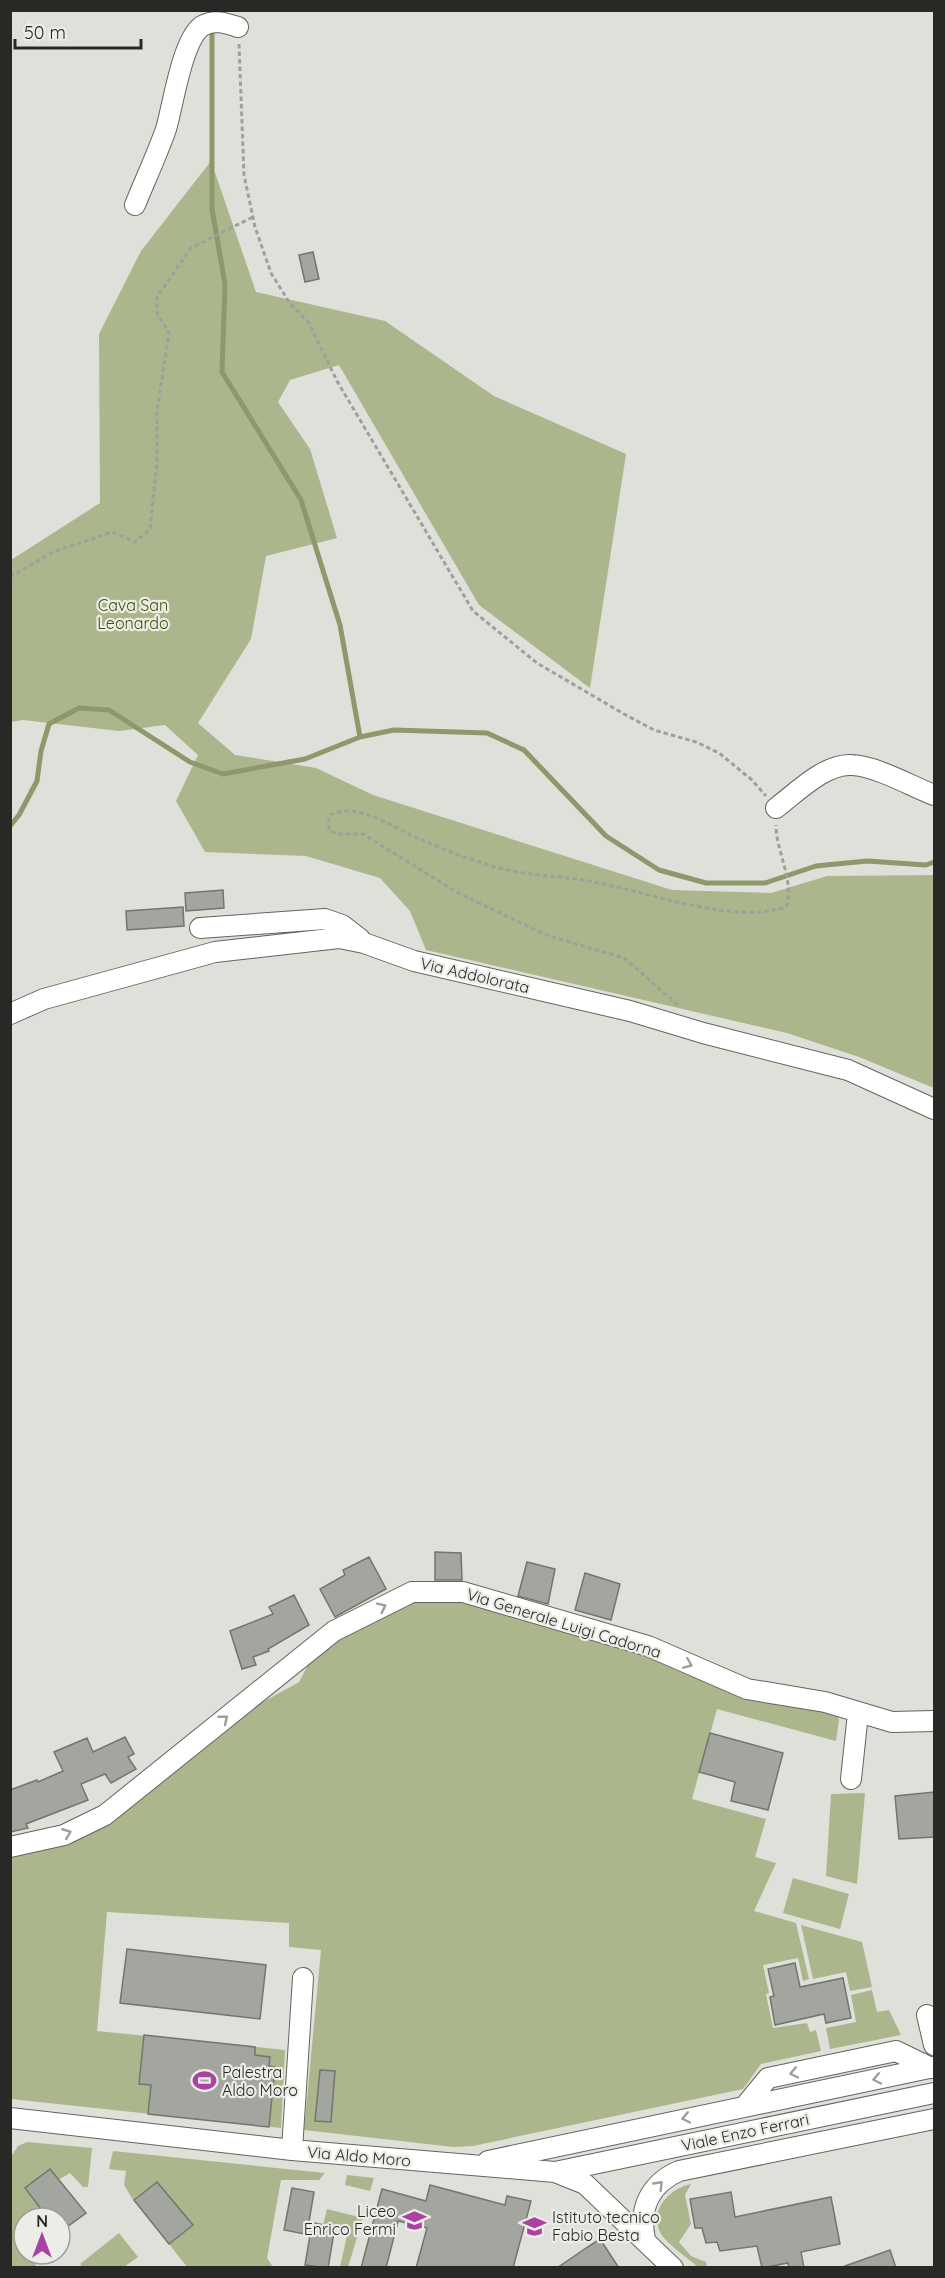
<svg xmlns="http://www.w3.org/2000/svg" width="945" height="2278" font-family="Quicksand,sans-serif">
  <rect width="100%" height="100%" fill="#dee0d9"/>
  <path fill="#abb68c" d="M211 161 256 292 385 321 494 396 626 454 590 688 479 605 339 365 290 380 278 402 310 449 337 538 266 556 251 639 198 723 235 755 316 768 373 795 672 890 771 893 827 876 934 875V1088L859 1057 787 1033 426 950 410 911 380 878 306 856 205 852 176 801 198 755 165 725 119 731 23 720 11 722V560L100 503 99 334 141 251Z
    M462 1597 836 1712 839 1720 836 1741 717 1709 692 1799 766 1819 755 1857 776 1863 754 1911 796 1923 809 1979 803 1981 798 1958 763 1965 769 1993 766 1994 773 2028 807 2023 810 2032 816 2030 821 2051 761 2064 743 2089 473 2146 453 2147 304 2130 321 1950 289 1947V1923L107 1912 97 2031 285 2050 281 2128 11 2099 10 1858 77 1839 252 1708 299 1682 311 1659 355 1626 426 1598Z
    M865 1793 857 1884 826 1876 831 1794Z
    M793 1878 849 1894 840 1929 783 1913Z
    M801 1925 862 1942 872 1987 850 1991 846 1972 813 1979Z
    M872 1990 877 2012 889 2010 901 2035 830 2049 826 2028 856 2022 851 1995Z
    M27 2142 92 2148 88 2187H83L70 2173 58 2180 50 2169 25 2188 48 2218H24V2240L19 2245 24 2254 38 2267 11 2268 10 2158 18 2146Z
    M113 2151 325 2173 319 2180H281L267 2258 273 2267 188 2268 169 2244 193 2225 178 2206 173 2210 171 2200 157 2182 133 2200 124 2185 126 2171 109 2169Z
    M347 2175 374 2178 370 2191 345 2185Z
    M691 2184 685 2195 691 2224 679 2242 691 2256 706 2262 707 2267H698C689 2259 664 2242 660 2232 649 2209 671 2188 691 2184Z
    M327 2209 363 2218 348 2267H340L348 2231 323 2225Z
    M119 2233 138 2257 124 2267H83L80 2264Z"/>
  <g fill="none" stroke-linecap="round" stroke-linejoin="round">
    <path stroke="#8d986b" stroke-width="5" d="M212 27V209L225 284 222 372 301 500 340 625 360 737
      M10 826 19 815 37 781 41 751 49 724 79 708 109 710 190 762 223 774 305 759 360 737 394 730 487 733 524 750 606 836 659 870 706 883H765L816 866 867 861 926 865 934 862"/>
  </g>
  <path fill="#a3a59f" stroke="#73756f" stroke-width="1.5" d="M313 252 319 279 305 282 299 255Z
    M223 890 224 908 186 911 185 893Z
    M183 907 184 926 127 930 126 911Z
    M435 1552 461 1553 462 1580H435Z
    M369 1557 386 1589 335 1617 320 1589 345 1575 343 1570Z
    M527 1562 555 1569 548 1604 518 1596Z
    M585 1573 620 1584 611 1620 575 1610Z
    M294 1595 309 1625 268 1649 269 1651 253 1657 256 1665 242 1669 230 1631 273 1614 269 1607Z
    M710 1733 783 1753 768 1810 731 1801 735 1782 699 1772Z
    M125 1737 134 1754 128 1757 136 1769 111 1783 105 1774 81 1784 88 1800 26 1824 28 1828 10 1832V1790L37 1780 38 1782 63 1771 54 1752 87 1738 93 1752Z
    M934 1792V1837L899 1839 895 1796Z
    M127 1949 266 1965 260 2019 120 2003Z
    M795 1963 800 1987 843 1978 851 2018 826 2023 824 2014 775 2025 770 1997 774 1996 768 1969Z
    M144 2035 255 2047V2055L270 2057 269 2066 275 2067 269 2127 148 2114 151 2085 139 2084Z
    M320 2070 335 2071 331 2122 315 2121Z
    M50 2169 86 2213 60 2232V2218H48L25 2188Z
    M157 2182 193 2225 169 2244 134 2200Z
    M430 2185 505 2205 507 2196 531 2201 513 2268H416L427 2228 398 2221 386 2268H361L382 2189 426 2201Z
    M292 2188 314 2192 309 2222 335 2227 328 2268 305 2265 310 2235 284 2230Z
    M731 2192 735 2217 831 2197 840 2244 801 2252 804 2268H789L788 2263 762 2268 757 2246 720 2251 717 2242 706 2243 702 2228H695L690 2199Z
    M600 2239 619 2268H557L586 2248Z
    M890 2250 896 2268H846L845 2266Z"/>
  <g fill="none" stroke-linecap="round" stroke-linejoin="round">
    <defs>
      <path id="minor" d="M135 205C145 180 157 155 166 129 173 106 182 40 202 26 214 19 226 23 238 27
        M776 808C796 793 825 763 852 765 876 766 911 786 934 795
        M200 928 325 919 342 925 360 939
        M10 1014 44 999 215 952 339 938 364 943 414 961 630 1011 703 1033 848 1070 934 1109
        M851 1779 858 1713
        M10 1847 64 1835 105 1815 334 1631 412 1592H463L648 1646 747 1689 825 1702 892 1722 934 1721
        M927 2015 934 2045
        M745 2106 768 2078 896 2051 931 2068
        M10 2118 292 2150 555 2172 585 2184 673 2268
        M292 2150 303 1978
        M488 2161 934 2067
        M555 2172 934 2093
        M645 2239C638 2208 651 2183 679 2171L934 2119"/>
    </defs>
    <use href="#minor" stroke="#63655f" stroke-width="22"/>
    <path stroke="#9fa09b" stroke-width="3" stroke-dasharray="4.5 3" stroke-linecap="butt" d="M239 44 244 175 255 227 271 273 289 302 309 323 337 381 473 611 537 663 624 714 654 730 696 742 719 753 752 780 766 796
      M10 577 53 552 112 532 135 542 150 529 157 462V410L169 333 157 313V297L191 248 253 217
      M678 1005 624 958 549 936 458 893 363 834H337L329 830V816C356 799 396 830 422 840 452 853 485 866 517 872 543 876 569 877 594 882 648 892 735 925 786 907 795 881 776 852 776 825"/>
    <use href="#minor" stroke="#fff" stroke-width="20"/>
  </g>
  <defs><path id="oneway-chevron" d="M-2-3.5L2.5 0L-2 3.5" fill="none" stroke-width="1.6" stroke-linecap="round" stroke-linejoin="round" transform="scale(1.5)"/></defs>
  <g stroke="#9e9e9d">
    <use href="#oneway-chevron" transform="translate(382 1607) rotate(-26)"/>
    <use href="#oneway-chevron" transform="translate(688 1664) rotate(23)"/>
    <use href="#oneway-chevron" transform="translate(224 1719) rotate(-39)"/>
    <use href="#oneway-chevron" transform="translate(67 1833) rotate(-22)"/>
    <use href="#oneway-chevron" transform="translate(794 2073) rotate(168)"/>
    <use href="#oneway-chevron" transform="translate(877 2079) rotate(168)"/>
    <use href="#oneway-chevron" transform="translate(686 2118) rotate(168)"/>
    <use href="#oneway-chevron" transform="translate(659 2185) rotate(-46)"/>
  </g>
  <defs>
    <symbol id="stadium-bare" viewBox="-9 -9 18 18"><path d="M0-5a6.5 5 0 1 0 0 10a6.5 5 0 1 0 0-10ZM-3.5-1.8h7v3.6h-7Z" fill="#aa42a4" stroke="#ebede6" stroke-width="2.5" paint-order="stroke"/></symbol>
    <symbol id="school-bare" viewBox="-9 -9 18 18"><path d="M0-5L7-2L0 1L-7-2ZM-4 1L0 2.5L4 1V4Q0 6-4 4Z" fill="#aa42a4" stroke="#ebede6" stroke-width="2.5" paint-order="stroke"/></symbol>
  </defs>
  <g fill-rule="evenodd">
    <use href="#stadium-bare" x="188" y="2064" width="33" height="33"/>
    <use href="#school-bare" x="398" y="2204" width="33" height="33"/>
    <use href="#school-bare" x="518" y="2210" width="33" height="33"/>
  </g>
  <g text-anchor="middle" dominant-baseline="central" stroke-width="4.5" stroke-linejoin="round" paint-order="stroke">
    <g font-size="16" fill="#424f04" stroke="#ebede6">
      <text x="133" y="605">Cava San<tspan x="133" dy="18">Leonardo</tspan></text>
    </g>
    <g font-size="16" fill="#282826" stroke="#ebede6">
      <text transform="translate(475 975) rotate(13)">Via Addolorata</text>
      <text transform="translate(564 1623) rotate(17)">Via Generale Luigi Cadorna</text>
      <text transform="translate(745 2132) rotate(-12)">Viale Enzo Ferrari</text>
      <text transform="translate(359 2156) rotate(5)">Via Aldo Moro</text>
    </g>
    <g font-size="16" fill="#282826" stroke="#ebede6" text-anchor="start">
      <text x="222" y="2072">Palestra<tspan x="222" dy="18">Aldo Moro</tspan></text>
      <text x="396" y="2211" text-anchor="end">Liceo<tspan x="396" dy="18">Enrico Fermi</tspan></text>
      <text x="552" y="2217">Istituto tecnico<tspan x="552" dy="18">Fabio Besta</tspan></text>
    </g>
  </g>
  <rect width="945" height="2278" fill="none" stroke="#282826" stroke-width="24"/>
  <g transform="translate(42 2236)"><circle r="28" fill="#ebede6" stroke="#9d9e99" stroke-width="1.5"/>
  <path d="M0-4.5L10 22L0 15L-10 22Z" fill="#aa42a4"/>
  <text y="-9" font-size="16" font-weight="bold" text-anchor="middle" fill="#282826">N</text>
  </g>
  <path d="M15 39v9h126v-9" fill="none" stroke="#282826" stroke-width="3"/>
  <text x="24" y="39" font-size="18" fill="#282826" stroke="#ebede6" stroke-width="4.5" paint-order="stroke">50 m</text>
</svg>
